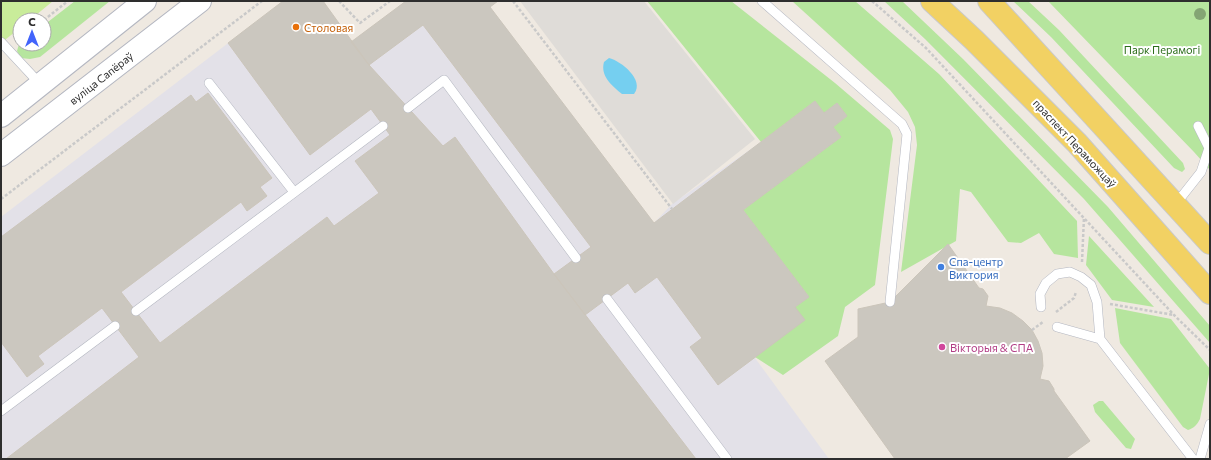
<svg xmlns="http://www.w3.org/2000/svg" width="1211" height="460" font-family="Commissioner,sans-serif">
  <rect width="100%" height="100%" fill="#efe9e1"/>
  <path fill="#e3e1e8" d="M283 1H323L351 42 406 1H498L490 7 654 223 672 204 761 142 815 101 837 103 847 116 841 137 809 297 755 358 829 459H1V217Z"/>
  <path fill="#b6e59e" d="M75 1H110L40 57 30 59 21 58 17 51 19 44H44V25Z
    M647 1H731L835 83 890 130 893 139 875 285 845 307 838 336 783 375 755 357 795 307 809 297 743 210 841 137 833 127 847 116 837 103 824 113 815 101 761 142Z
    M792 1H855L939 74 1077 221 1078 258 1054 254 1039 233 1021 243 1008 242 971 192 960 189 956 241 901 272 917 145 915 127 908 112 890 90Z
    M884 1H902L963 59 1108 207 1210 326V343L1084 199 925 39Z
    M1013 1H1028L1059 30 1183 163 1185 169 1182 172 1174 168 1051 37Z
    M1048 1H1210V170L1194 152Z
    M1089 236 1154 307 1112 300 1086 265Z
    M1115 308 1171 319 1210 369 1200 419C1197 425 1194 428 1188 430L1183 427 1120 343Z
    M1099 401H1103L1135 439 1131 449 1126 448 1095 412 1093 405Z"/>
  <path fill="#c9ec9a" d="M1 1H53L30 20H20V28L1 43Z"/>
  <path fill="#dfdcd8" d="M520 1H644L755 139 673 204Z"/>
  <path fill="#75cff0" d="M609 58C621 61 645 80 634 94H622C612 86 600 76 604 62Z"/>
  <path fill="#cbc7bf" stroke="#cbc5ba" d="M283 1H323L369 65 443 146 455 137 554 274 696 459H6L139 357 102 308 38 356 44 364 27 377 1 342V237L191 95 196 102 208 93 272 178 260 187 267 196 247 211 241 202 121 292 160 343 327 217 334 226 379 193 355 161 390 135 371 109 310 155 228 43Z
    M406 1H498L490 7 654 223 815 101 824 113 837 103 847 116 833 127 841 137 743 210 809 297 795 307 805 320 718 385 690 347 702 338 657 277 635 293 628 283 585 315 554 274 591 247 423 25 369 65 351 42Z
    M948 244 979 288 983 289 988 296 986 306 1000 308 1012 313 1023 321 1032 330 1038 341 1042 353 1043 366 1040 379 1049 381 1054 389V391L1090 441 1065 459H895L825 361 858 337V309L890 302Z"/>
  <g fill="none" stroke-linecap="round" stroke-linejoin="round">
    <defs>
      <path id="lane" d="M762 1 902 124 907 134 890 302
        M1 42 41 85
        M209 83 294 192
        M408 108 444 80 576 258
        M1175 205 1201 172 1209 148 1198 126
        M607 299 727 459
        M1041 307 1040 294 1046 283 1057 274 1070 272 1081 277 1091 285 1097 302 1100 339 1193 459
        M136 311 383 126
        M1057 327 1100 339
        M1 411 115 326
        M1200 459 1210 424"/>
      <path id="secondary" d="M1 116 145 1
        M1 155 200 1"/>
      <path id="primary" d="M932 1 974 40 1077 143 1210 293
        M989 1 1210 243"/>
    </defs>
    <use href="#lane" stroke="#b4b7c1" stroke-width="10"/>
    <use href="#secondary" stroke="#b4b7c1" stroke-width="24"/>
    <use href="#primary" stroke="#c9c9c9" stroke-width="24"/>
    <path stroke="#c9c9c9" stroke-width="2.5" stroke-dasharray="3 2" stroke-linecap="butt" d="M339 1 360 23 390 1
      M513 1 672 209
      M872 1 926 48 1174 315 1210 350
      M44 20 68 1
      M1 199 262 1
      M1082 262 1084 217
      M1110 304 1174 315
      M1056 312 1074 298 1076 292
      M1032 330 1043 322"/>
    <use href="#lane" stroke="#fff" stroke-width="9"/>
    <use href="#secondary" stroke="#fff" stroke-width="22"/>
    <use href="#primary" stroke="#f2d163" stroke-width="22"/>
  </g>
  <circle fill="#84a574" cx="1200" cy="14" r="6"/>
  <circle fill="#e8710a" stroke="#fff" stroke-width="1.5" cx="296" cy="27" r="4"/>
  <circle fill="#3f7fe0" stroke="#fff" stroke-width="1.5" cx="941" cy="267" r="4"/>
  <circle fill="#d1479c" stroke="#fff" stroke-width="1.5" cx="942" cy="347" r="4"/>
  <g text-anchor="middle" dominant-baseline="central" stroke-width="4" stroke-linejoin="round" paint-order="stroke">
    <g font-size="11" fill="#c56008" stroke="#fff" text-anchor="start">
      <text x="304" y="27">Столовая</text>
    </g>
    <g font-size="11" fill="#2c6e1b" stroke="#fff">
      <text x="1162" y="49">Парк Перамогі</text>
    </g>
    <g font-size="11" fill="#2e2e2e" stroke="#fff">
      <text transform="translate(101 78) rotate(-38)">вуліца Сапёраў</text>
      <text transform="translate(1075 143) rotate(47)">праспект Пераможцаў</text>
    </g>
    <g font-size="11" fill="#366cbe" stroke="#fff" text-anchor="start">
      <text x="949" y="261">Спа-центр<tspan x="949" dy="13">Виктория</tspan></text>
    </g>
    <g font-size="11" fill="#b23c85" stroke="#fff" text-anchor="start">
      <text x="950" y="347">Вікторыя &amp; СПА</text>
    </g>
  </g>
  <rect width="1211" height="460" fill="none" stroke="#2e2e2e" stroke-width="4"/>
  <g transform="translate(32 32)"><circle r="19" fill="#ffffff" stroke="#ababab"/>
  <path d="M0-3L7 15L0 10L-7 15Z" fill="#4264fb"/>
  <text y="-6" font-size="11" font-weight="bold" text-anchor="middle" fill="#2e2e2e">С</text>
  </g>
</svg>
